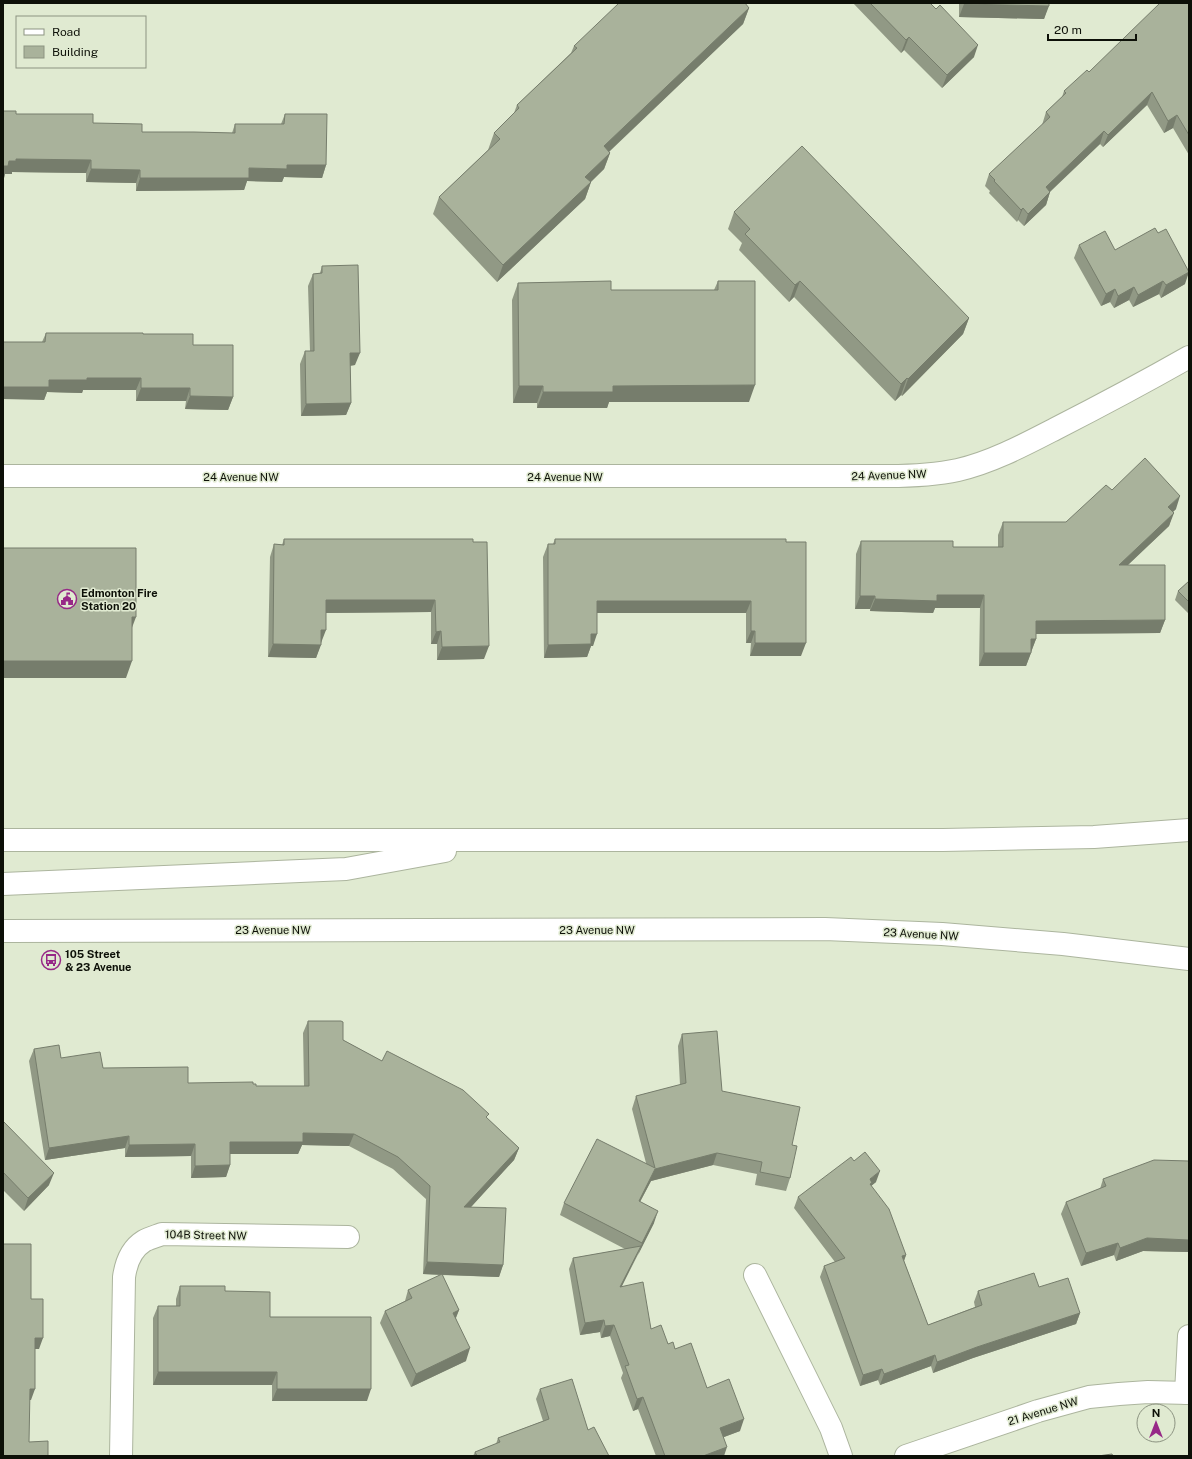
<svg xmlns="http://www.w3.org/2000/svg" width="1192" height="1459" font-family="'Public Sans',sans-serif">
  <rect width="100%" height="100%" fill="#e0ead1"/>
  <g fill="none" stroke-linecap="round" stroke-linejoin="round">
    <defs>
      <path id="minor" d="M3 476H888C912 476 935 475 958 470 992 462 1024 445 1055 429 1100 406 1145 382 1189 357
        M755 1275 831 1428 841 1456
        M1186 1393 1189 1336
        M121 1456 124 1277C126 1263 131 1249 144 1241 149 1238 157 1236 162 1234L348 1237"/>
      <path id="tertiary" d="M906 1456 1038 1411 1089 1397 1119 1394 1148 1392 1189 1393"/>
      <path id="secondary" d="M3 840H943L1094 837 1189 830
        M3 884 346 869 445 851
        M3 931 825 929 942 934 1063 944 1189 959"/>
    </defs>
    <use href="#minor" stroke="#acb59e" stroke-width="24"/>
    <use href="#tertiary" stroke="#acb59e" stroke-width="24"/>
    <use href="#secondary" stroke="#acb59e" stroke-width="24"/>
    <use href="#minor" stroke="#fff" stroke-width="22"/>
    <use href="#tertiary" stroke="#fff" stroke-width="22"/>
    <use href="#secondary" stroke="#fff" stroke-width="22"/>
  </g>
  <path fill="#919985" d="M853 3H930L974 57 942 88 904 50 901 53Z
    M959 3H1049L1044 19 959 17Z
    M1189 3V155L1173 128 1164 133 1147 105 1103 147 1100 144 1050 192 1046 205 1024 226 1018 220 1017 222 989 193 990 191 985 186 989 174 1042 125 1046 112 1062 97 1064 91 1089 72Z
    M749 8 743 24 609 152 610 153 604 169 591 182 585 199 497 282 433 214 439 197 488 150 494 133 514 113 517 105 571 53 574 46Z
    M16 114 93 123 142 132 232 133 235 124H281L285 114 326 165 322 178 284 177 282 182 247 181 244 190 136 191V183L86 182V173L12 172V174H5L4 178H3Z
    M734 212 969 318 963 334 902 396 901 395 895 401 794 297 789 302 739 250 742 243 728 229Z
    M1079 245 1115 250 1185 284 1161 298 1159 294 1133 307 1129 300 1114 308 1110 302 1101 306 1074 258Z
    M322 266 355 365 350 366 351 403 346 415 301 416 300 364 305 351H310L308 286 313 274 320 273Z
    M718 281 749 402H609L607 408H537V403H513L512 300 518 283 611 290H714Z
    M46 333 143 334 193 345 233 397 228 410 185 409 186 401H136V390H83L82 393 47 392 44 400 42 342Z
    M1112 490 1176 509 1173 512 1169 526 1128 565 1165 620 1160 633 1036 634V639L1026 666H979L980 608H935L933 613 870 611V609H855L856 554 861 541 953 547H998V535L1003 522H1066Z
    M284 539 473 542 484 659 437 660V644H431V612L326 613 321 643 316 658 268 657 270 557 274 544 282 545Z
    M555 539 786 542 801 656H750L751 643H746V613H597L593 646H591L587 657 544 658 543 557 548 544H553Z
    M1189 581V614L1175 600 1178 591Z
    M308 1021 343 1040 487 1118 519 1148 514 1160 471 1207 503 1265 499 1277 442 1275 459 1310 456 1318 466 1361 411 1387 380 1323 385 1311 405 1301 408 1290 441 1275 423 1274 426 1199 393 1169 349 1146 302 1145 298 1154H230V1165L226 1177 191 1178V1156L125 1157V1148L45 1160 29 1061 34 1049 61 1058 103 1068 188 1083 253 1084 256 1086H304L303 1033Z
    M682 1034 722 1091 792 1145 790 1178 786 1191 755 1185 757 1174 713 1165 651 1181 640 1202 654 1223 622 1286 651 1329 668 1344 675 1349 707 1388 740 1431 724 1437V1456H656L638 1409 633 1411 621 1378 623 1373 610 1336 601 1338 600 1332 580 1335 569 1269 573 1258 625 1249 560 1215 564 1203 646 1163 632 1109 636 1096 680 1085 678 1046Z
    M3 1121 49 1185 24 1211 3 1190Z
    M854 1161 876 1182 871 1186 906 1255 904 1261 928 1325 975 1307 974 1302 978 1291 1039 1287 1080 1313 1076 1324 973 1358 933 1373 931 1366 880 1385 878 1380 860 1386 820 1277 824 1266 835 1262 794 1208 798 1197Z
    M1189 1161V1252L1143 1251 1116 1261 1114 1255 1081 1266 1061 1214 1066 1202 1100 1189 1103 1179Z
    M180 1286 225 1291 270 1317 367 1401H272V1385H153V1318L158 1306H176V1299Z
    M540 1389 588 1430 609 1456H473L475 1452 496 1444 498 1438 543 1421 536 1399Z"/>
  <path fill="#767d6c" d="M964 4 1049 6 1044 19 959 17Z
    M749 8 743 24 598 162 604 146Z
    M909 37 904 50 901 53 906 40Z
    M978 45 974 57 942 88 947 75Z
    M1152 92 1147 105 1103 147 1108 135Z
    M1177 115 1173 128 1164 133 1168 121Z
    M1104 131 1100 144 1041 200 1046 187Z
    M610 153 604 169 579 193 585 177Z
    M16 159 91 160 86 173 12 172V174H5L4 178H3V166L9 161Z
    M287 165H326L322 178 284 177 282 182 247 181 244 190 136 191 140 178Z
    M91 169 140 170 136 183 86 182Z
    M591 182 585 199 497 282 503 265Z
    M1050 192 1046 205 1024 226 1028 214Z
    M1023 208 1018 220 1017 222 1021 210Z
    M1189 272 1185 284 1161 298 1166 285Z
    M800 281 794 297 789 302 795 285Z
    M1163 281 1159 294 1133 307 1138 295Z
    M1134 287 1129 300 1114 308 1118 296Z
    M1115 289 1110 302 1101 306 1106 294Z
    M969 318 963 334 902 396 908 379Z
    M350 353H360L355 365 346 366Z
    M87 378H141L136 390H83L82 393 47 392 44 400 3 399V387L49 380Z
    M907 378 901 395 895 401 901 384Z
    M755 385 749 402H609L607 408H537L543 392 613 386Z
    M519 386H543L537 403H513Z
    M141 388H190L186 401H136Z
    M190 396 233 397 228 410 185 409Z
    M351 403 346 415 301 416 306 404Z
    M1180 496 1176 509 1164 520 1168 507Z
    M1174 513 1169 526 1114 578 1119 565Z
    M937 595H984L980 608H935L933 613 870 611 875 599Z
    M860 596H875L870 609H855Z
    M326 600H435L431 612 322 613Z
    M597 601H751L746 613H592Z
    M132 617H136L130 633Z
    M1165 620 1160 633 1031 634 1036 621Z
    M321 630H326L321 643Z
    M441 631 437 644H431L436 632Z
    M751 631H755L751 643H746Z
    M591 634H597L593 646H591L587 657 544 658 548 645Z
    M1031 639H1036L1031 652H1026Z
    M755 643H806L801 656H750Z
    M273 644 321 645 316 658 268 657Z
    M489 646 484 659 437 660 442 647Z
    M984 653H1031L1026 666H979Z
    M3 661H132L126 678H3Z
    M303 1133 354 1134 349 1146 302 1145 298 1154H226L230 1142Z
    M129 1136 125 1148 45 1160 49 1148Z
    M195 1144 191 1156 125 1157 129 1145Z
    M519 1148 514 1160 460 1219 464 1207Z
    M717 1153 713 1165 651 1181 634 1213 639 1201 655 1169Z
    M230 1165 226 1177 191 1178 195 1166Z
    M880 1171 876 1182 871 1186 868 1194 870 1179Z
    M54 1173 49 1185 24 1211 28 1198Z
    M658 1211 654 1223 638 1255 642 1243Z
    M1147 1238 1189 1240V1252L1143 1251 1116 1261 1120 1248Z
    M1118 1243 1114 1255 1081 1266 1086 1253Z
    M641 1246 636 1257 616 1298 620 1287Z
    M906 1255 902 1266V1256Z
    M427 1262 503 1265 499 1277 423 1274Z
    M459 1310 454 1322 453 1313Z
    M1080 1313 1076 1324 973 1358 933 1373 937 1362 977 1347Z
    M604 1320 600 1332 580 1335 585 1323Z
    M614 1325 610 1336 601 1338 605 1326Z
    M35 1338H43L39 1349H31Z
    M470 1348 466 1361 411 1387 416 1374Z
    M935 1355 931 1366 880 1385 884 1374Z
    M882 1369 878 1380 860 1386 863 1375Z
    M158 1372H277L272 1385H153Z
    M30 1389H35L31 1400H26Z
    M277 1389H371L367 1401H272Z
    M643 1397 638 1409 633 1411 637 1399Z
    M744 1419 740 1431 716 1440 720 1428Z
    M727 1447 724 1456H703Z"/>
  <path fill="#a9b29b" stroke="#767d6c" d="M619 3H745L749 8 604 146 610 153 585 177 591 182 503 265 439 197 500 139 494 133 519 108 517 105 577 48 574 46Z
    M870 3H930L936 9 940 5 978 45 947 75 909 37 906 40Z
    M964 3H1049V6L964 4Z
    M1160 3H1189V135L1177 115 1168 121 1152 92 1108 135 1104 131 1046 187 1050 192 1028 214 1023 208 1021 210 994 181 995 180 989 174 1050 117 1046 112 1066 93 1064 91 1087 70 1089 72Z
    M3 111H16V114H93V123L142 124V132H194L235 133V124H284L285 114H327L326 165H287V169L249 168V178H140V170L91 169V160L16 159V161H9L8 166H3Z
    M802 146 969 318 908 379 907 378 901 384 800 281 795 285 745 234 750 229 734 212Z
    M1155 228 1158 233 1166 229 1189 272 1166 285 1163 281 1138 295 1134 287 1118 296 1115 289 1106 294 1079 245 1105 231 1115 250Z
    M358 265 360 353H350L351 403 306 404 305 351H314L313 274 322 273V266Z
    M611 281V290H718V281H755V385L613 386V392H543V386H519L518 283Z
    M46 333H143V334H193V345H233V397L190 396V388H141V378H87V380H49V387H3V342H45Z
    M1145 458 1180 496 1168 507 1174 513 1119 565H1165V620L1036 621V639H1031V653H984V595H937V601L875 599V596H860L861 541H953V547H1003V522H1066L1106 485 1112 490Z
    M284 539H473V542H487L489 646 442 647 441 631 436 632 435 600H326V630H321V645L273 644 274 544 284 545Z
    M555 539H786V542H806V643H755V631H751V601H597V634H591V644L548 645V544H555Z
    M3 548H136V617H132V661H3Z
    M1189 581V602L1178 591Z
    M308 1021H341L343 1022V1040L382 1061 387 1051 463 1090 489 1114 486 1117 519 1148 464 1207 506 1208 503 1265 427 1262 430 1186 398 1157 354 1134 303 1133V1142H230V1165L195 1166V1144L129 1145V1136L49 1148 34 1049 59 1045 61 1058 100 1052 103 1068 188 1067V1083L253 1082V1084H256V1086H309Z
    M717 1031 722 1091 800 1107 792 1145 797 1146 790 1178 760 1172 762 1162 717 1153 655 1169 639 1201 658 1211 642 1243 564 1203 597 1139 655 1168 636 1096 686 1083 682 1034Z
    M3 1121 54 1173 28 1198 3 1172Z
    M865 1152 880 1171 870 1179 872 1183 870 1184 889 1209 906 1255 902 1256 928 1325 982 1305 978 1291 1034 1273 1039 1287 1068 1278 1080 1313 977 1347 937 1362 935 1355 884 1374 882 1369 863 1375 824 1266 845 1258 798 1197 851 1157 854 1161Z
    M1154 1160 1189 1161V1240L1147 1238 1120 1248 1118 1243 1086 1253 1066 1202 1106 1186 1103 1179Z
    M3 1244H31V1299H43V1338H35V1389H30L29 1442 48 1441V1456H3Z
    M641 1246 620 1287 643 1282 651 1329 661 1325 668 1344 673 1342 675 1349 691 1343 707 1388 729 1379 744 1419 720 1428 727 1447 703 1456H665L643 1397 637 1399 625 1366 629 1365 614 1325 605 1326 604 1320 585 1323 573 1258Z
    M442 1274 459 1310 453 1313 470 1348 416 1374 385 1311 412 1298 408 1290Z
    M180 1286H225V1291L270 1292V1317H371V1389H277V1372H158V1306H180Z
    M572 1379 588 1430 594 1427 609 1456H477L475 1452 500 1442 498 1438 549 1419 540 1389Z
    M1112 1454 1113 1456H1098Z"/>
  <defs>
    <symbol id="civic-ring" viewBox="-11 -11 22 22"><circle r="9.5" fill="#e0ead1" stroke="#972887" stroke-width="1.5"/><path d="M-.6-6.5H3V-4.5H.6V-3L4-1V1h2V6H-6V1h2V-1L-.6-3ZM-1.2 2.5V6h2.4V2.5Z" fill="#972887"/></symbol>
    <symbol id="bus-ring" viewBox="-11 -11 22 22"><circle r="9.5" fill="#e0ead1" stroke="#972887" stroke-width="1.5"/><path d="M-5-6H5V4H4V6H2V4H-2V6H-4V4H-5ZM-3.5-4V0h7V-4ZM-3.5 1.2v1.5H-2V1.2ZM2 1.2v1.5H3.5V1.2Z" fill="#972887"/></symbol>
  </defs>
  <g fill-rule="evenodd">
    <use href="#civic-ring" x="56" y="588" width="22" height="22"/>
    <use href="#bus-ring" x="40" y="949" width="22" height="22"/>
  </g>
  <g text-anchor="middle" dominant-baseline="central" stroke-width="3" stroke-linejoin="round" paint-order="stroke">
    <g font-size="11" fill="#0d1008" stroke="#e0ead1">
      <text transform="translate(889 475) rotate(-2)">24 Avenue NW</text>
      <text x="241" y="477">24 Avenue NW</text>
      <text x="565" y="477">24 Avenue NW</text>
      <text x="273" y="930">23 Avenue NW</text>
      <text x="597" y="930">23 Avenue NW</text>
      <text transform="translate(921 934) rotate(3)">23 Avenue NW</text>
      <text transform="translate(206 1235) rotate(1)">104B Street NW</text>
      <text transform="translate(1043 1411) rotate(-17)">21 Avenue NW</text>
    </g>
    <g font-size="11" font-weight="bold" fill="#0d1008" stroke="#e0ead1" text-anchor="start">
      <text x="81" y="593">Edmonton Fire<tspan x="81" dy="13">Station 20</tspan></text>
      <text x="65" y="954">105 Street<tspan x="65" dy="13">&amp; 23 Avenue</tspan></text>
    </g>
  </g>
  <rect width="1192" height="1459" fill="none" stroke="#0d1008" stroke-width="8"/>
  <rect x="16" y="16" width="130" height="52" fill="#e0ead1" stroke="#8c9381"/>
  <rect x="24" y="29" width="20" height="6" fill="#ffffff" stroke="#8c9381"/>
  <text x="52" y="36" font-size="12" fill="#0d1008">Road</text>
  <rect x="24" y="46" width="20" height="12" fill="#a9b29b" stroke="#8c9381"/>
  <text x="52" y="56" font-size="12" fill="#0d1008">Building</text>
  <g transform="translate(1156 1423)"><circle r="19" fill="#e0ead1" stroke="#8c9381"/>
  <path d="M0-3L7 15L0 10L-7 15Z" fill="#972887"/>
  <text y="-6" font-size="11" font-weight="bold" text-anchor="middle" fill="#0d1008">N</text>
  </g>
  <path d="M1048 34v6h88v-6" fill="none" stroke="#0d1008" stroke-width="2"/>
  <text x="1054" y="34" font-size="12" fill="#0d1008" stroke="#e0ead1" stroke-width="3" paint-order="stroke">20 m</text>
</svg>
